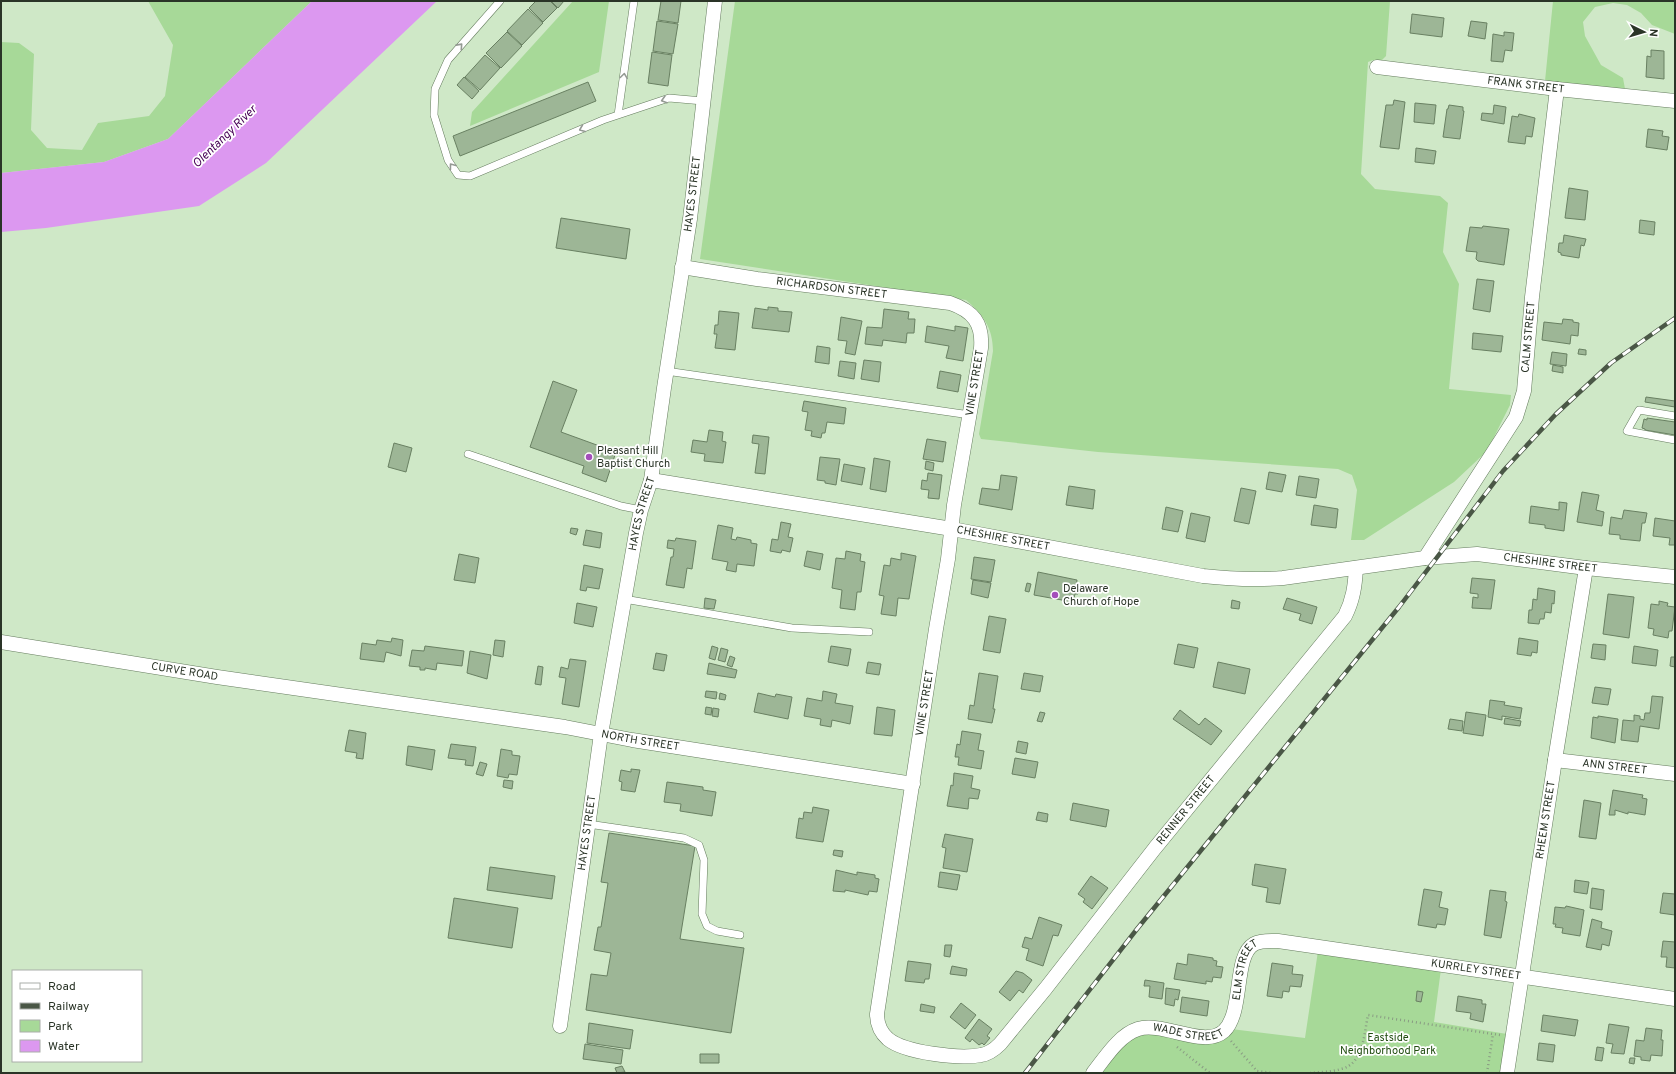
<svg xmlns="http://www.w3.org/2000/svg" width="1676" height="1074" font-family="Overpass,sans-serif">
  <rect width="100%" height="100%" fill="#cfe8c7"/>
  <path fill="#a7d998" d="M148 1H312L168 139 104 162 1 173V42L19 43 34 54 31 130 47 148 82 150 98 123 149 116 165 96 173 45Z
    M573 1H609L599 72 470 126 472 112Z
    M735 1H1390L1386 56 1382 60H1373L1368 62 1361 174 1375 189 1440 196 1448 203 1443 252 1459 284 1449 389 1511 395 1510 405 1487 451 1454 482 1364 540H1351L1357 490 1352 475 1338 469 1098 452 981 439 979 434 993 351C993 328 983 314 966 300L700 259Z
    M1553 1H1675V34L1652 25 1641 13 1627 5 1613 3 1595 7 1583 22 1585 36 1601 65 1623 78 1625 89 1545 81Z
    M1318 951 1441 969 1434 1022 1507 1034 1501 1073H1097L1119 1047 1140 1033 1231 1029 1305 1038Z"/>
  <path fill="#dc98f0" d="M312 1H437L266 163 199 206 46 228 1 232V173L104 162 168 139Z"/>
  <path fill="#9db696" stroke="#698062" d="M536 1H550L557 8 543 22 529 8Z
    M551 1H564L558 8Z
    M661 1H681L678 23 658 20Z
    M528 9 543 23 522 45 507 31Z
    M1412 14 1444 18 1442 37 1410 33Z
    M657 21 678 24 673 54 653 51Z
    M1471 21 1487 23 1485 39 1468 36Z
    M507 32 522 46 501 68 486 53Z
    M1504 32 1514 33 1512 51 1505 50 1503 62 1491 61 1493 34 1504 36Z
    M1651 50 1664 51V79L1646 77 1647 56 1651 57Z
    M652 52 672 55 668 86 648 83Z
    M485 55 500 68 480 90 465 77Z
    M464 77 479 91 472 99 457 85Z
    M588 82 596 101 460 156 453 136Z
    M1394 100 1405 102 1399 149 1380 147 1386 105H1393Z
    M1415 103 1436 105 1434 124 1414 122Z
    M1449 105 1463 107V111H1464L1460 139 1443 137 1447 109H1448Z
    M1494 105 1506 107 1504 124 1481 120 1482 113 1493 114Z
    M1519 114 1535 118 1532 137 1526 136 1525 144 1508 142 1512 116 1518 117Z
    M1648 129 1663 131 1662 136 1669 137 1667 150 1646 147Z
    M1416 148 1436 151 1434 164 1415 162Z
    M1569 188 1588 191 1585 220 1565 218Z
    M561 218 630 229 626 259 556 248Z
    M1640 220 1655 222 1654 235 1639 233Z
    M1483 226 1509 229 1504 265 1478 261 1476 259 1477 252 1466 251 1470 227 1482 228Z
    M1564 235 1586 239 1584 246 1581 245 1579 258 1561 255V253L1558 252 1559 243H1563Z
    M1477 279 1494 281 1490 312 1473 309Z
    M768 307 778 308V311L792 312 789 332 752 328 755 308 768 310Z
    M884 309 909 312 908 319H915L914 333H907L906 343 883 340 882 346 865 344 867 327 882 328Z
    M719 311 739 313 735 350 715 348 717 334H714L715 325H718Z
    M841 317 862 321 855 355 845 353 847 341 838 340Z
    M1563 319 1573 320V322L1579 323 1578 336 1571 335 1570 344 1542 340 1544 322 1562 324Z
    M927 326 955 331V326L968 328 963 361 946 358 949 346 925 342Z
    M1473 333 1503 336 1501 352 1472 349Z
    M817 346 830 348 829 364 815 362Z
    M1579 349 1586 350V355L1578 354Z
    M1552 352 1567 354 1566 366 1550 364Z
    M864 360 881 362 879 382 861 379Z
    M840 361 856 363 854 379 838 376Z
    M1553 365 1563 367V373L1552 371Z
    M940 371 961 375 958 392 937 388Z
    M553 381 577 390 561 432 616 452 606 482 582 473 584 466 530 447Z
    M1646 397 1675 401V407L1645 402Z
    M804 401 846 408 844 424 827 422 825 433H822L821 438 811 436 812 431 805 430 808 412 802 411Z
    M1647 418 1675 422V435L1645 430V429L1642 428 1644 419 1647 420Z
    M709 430 723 432 722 441 726 442 723 463 704 461 705 454 691 452 693 440 707 442Z
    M753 435 769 437 765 474 755 473 759 444 752 443Z
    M927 439 946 442 943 462 923 459Z
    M394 443 412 448 406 472 388 467Z
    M820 457 840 459 836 485 825 483V481L817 480Z
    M874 458 890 461 886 492 870 489Z
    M926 461 934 463 933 471 925 469Z
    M844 464 865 468 862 485 841 481Z
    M1269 472 1286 475 1282 492 1266 489Z
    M928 473 942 475 939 499 928 498 929 490 921 489 922 480 927 481Z
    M1001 475 1017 477 1012 510 979 504 982 488 999 490Z
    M1299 476 1319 479 1316 498 1296 495Z
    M1069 486 1095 490 1093 509 1066 505Z
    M1241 488 1256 491 1249 524 1234 521Z
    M1582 492 1599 495 1596 510 1604 512 1602 526 1577 522Z
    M1559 502 1567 503 1564 531 1545 528V525L1529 523 1531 506 1559 510Z
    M1314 505 1338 509 1336 528 1311 525Z
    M1166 507 1183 511 1178 532 1162 529Z
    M1624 510 1647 513 1645 523H1642L1640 541 1620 539V535L1609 534 1611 517 1622 519Z
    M1191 513 1210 517 1205 542 1186 538Z
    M1655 518 1675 521V545H1669L1670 538 1653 536Z
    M781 522 791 524 788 537 793 538 790 552 782 550 781 553 770 551 772 539 778 540Z
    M718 525 733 528 731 539 736 540 737 537 751 540V543L757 544 754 566 737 564 736 572 726 570 728 562 712 559Z
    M571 528 578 529 576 535 570 533Z
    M586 530 602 533 600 548 583 545Z
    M676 538 696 541 692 569 687 568 684 588 666 585 671 557H673L674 549 667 548 668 540 675 541Z
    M807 551 823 554 820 570 804 566Z
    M846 551 861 554 860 561 865 562 861 592H857L855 610 840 608 842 590 832 588 836 558 845 559Z
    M901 553 916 556 909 599 898 598 896 616 881 614 884 596 879 595 884 565 890 566 891 558 901 560Z
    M459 554 479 558 475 583 454 580Z
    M974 557 995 560 991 582 971 579Z
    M584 565 603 569 599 589 587 587 586 591 580 590Z
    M1038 572 1077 580 1076 588 1079 589 1078 594H1075L1073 602 1034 595Z
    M1472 578 1495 580 1491 609 1472 608 1473 597 1478 598V594L1470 593Z
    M973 580 991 583 988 598 971 594Z
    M1027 583 1031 584 1029 592 1025 591Z
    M1538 588 1555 591 1554 604 1552 603 1551 613 1545 612 1544 619H1540L1539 624 1528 623 1529 610H1532L1533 599 1537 600Z
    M1608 594 1634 597 1629 638 1603 634Z
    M705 598 716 600 714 609 704 608Z
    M1287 598 1317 607 1312 624 1299 620 1301 614 1283 609Z
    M1232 600 1240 602 1239 609 1231 608Z
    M1659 601 1668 603 1667 606 1675 607 1672 631H1669L1668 638 1653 635 1654 629 1648 628 1651 604 1659 605Z
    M577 603 597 607 593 627 574 623Z
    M989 616 1006 619 1000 653 983 650Z
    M392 638 403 640 401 656 386 652 384 662 360 659 362 643 376 645 377 640 391 642Z
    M1519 638 1538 641 1537 653 1532 652 1531 656 1517 654Z
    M495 640 505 641 503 657 493 655Z
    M1178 644 1198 648 1194 668 1174 664Z
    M1593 644 1606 645 1605 660 1591 658Z
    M425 646 464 651 462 666 437 663 436 670 425 668V670H420V667L409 666 412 650 424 651Z
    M712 646 718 648 715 660 709 658Z
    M831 646 851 649 848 666 828 662Z
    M1634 646 1658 650 1656 666 1632 663Z
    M721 648 728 650 725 662 718 660Z
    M470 651 491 655 487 679 467 673Z
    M656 653 667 655 664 671 653 669Z
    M730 656 735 658 732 667 727 665Z
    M1671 657H1675V667L1670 666Z
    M570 659 586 661 579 707 562 704 566 678 559 677 561 667 568 669Z
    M868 662 881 664 879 675 866 673Z
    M1218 662 1250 669 1245 694 1213 687Z
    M709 663 737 670 735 678 707 674Z
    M538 666 543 667 541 685 535 684Z
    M979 673 998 676 993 709H995L992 723 968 719 970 705 974 706Z
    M1024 673 1043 676 1040 692 1021 689Z
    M1595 687 1611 689 1608 705 1592 703Z
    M706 691 717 692 716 699 705 697Z
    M823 691 837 694 835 703 853 706 850 724 832 720 831 727 820 725 821 719 804 716 807 698 822 701Z
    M720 693 726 695 725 700 719 699Z
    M758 693 775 697 776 694 792 697 788 719 754 712Z
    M1652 696 1663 697 1659 729 1640 726 1638 742 1621 740 1623 720 1634 721V715L1640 716V719L1644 720 1645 713H1650Z
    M1490 700 1505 702 1504 705 1522 708 1520 719 1502 716V720L1488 717Z
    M706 707 712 708 711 715 705 714Z
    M877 707 895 710 892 736 874 734Z
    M713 708 719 709 718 717 712 716Z
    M1180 710 1199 725 1205 718 1222 731 1211 745 1173 719Z
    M1040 712 1045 713 1042 722 1037 721Z
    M1466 712 1486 715 1483 736 1463 733Z
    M1598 716 1618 719 1615 743 1591 738 1593 717 1598 718Z
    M1505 718 1521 721 1520 726 1504 724Z
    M1450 719 1463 721 1462 731 1448 729Z
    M349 730 366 733 363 759 356 758 357 753 345 751Z
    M962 731 981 734 978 750 984 751 981 769 958 765 959 757H955L957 744 960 745Z
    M1018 741 1028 743 1026 754 1016 752Z
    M451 744 476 747 473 766 465 765 466 760 448 758Z
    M408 746 435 750 432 770 406 765Z
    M501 749 512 751V755L520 756 517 775 509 774 508 778 497 776Z
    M1015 758 1038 762 1035 778 1012 774Z
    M480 762 487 764 483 776 476 774Z
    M631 769 640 770 635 792 621 790 622 782 619 781 621 770 631 772Z
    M954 773 973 776 971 788 980 790 978 799 969 798 968 809 947 806 951 785 953 786Z
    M504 780 513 781 512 789 503 787Z
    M667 782 703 787V790L716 792 712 816 680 811 681 804 664 802Z
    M1613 790 1643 795 1642 798 1647 799 1645 815 1628 812V814L1615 810V815H1609Z
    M1584 800 1601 803 1596 839 1579 837Z
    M1073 803 1109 810 1106 827 1070 820Z
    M813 807 829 810 823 842 796 838 799 818 803 819 804 812 812 813Z
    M1038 812 1048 814 1047 822 1036 820Z
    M609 833 695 846 680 939 744 948 731 1033 586 1010 591 974 607 976 611 953 594 950 598 927H601L608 883 601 882Z
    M945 834 973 839 967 872 943 868 946 848 942 847Z
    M834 850 843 851 842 857 833 855Z
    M1255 864 1286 869 1280 904 1266 902 1268 888 1252 885Z
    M490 867 555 876 552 899 487 890Z
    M836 870 857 875V872L875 875V878L879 879 877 892 869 891 868 895 845 890V892L833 891Z
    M940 872 960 875 957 890 938 887Z
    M1091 876 1108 888 1092 909 1083 902 1085 899 1078 894Z
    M1575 880 1589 882 1587 894 1574 892Z
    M1592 888 1604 890 1602 910 1590 908Z
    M1424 889 1442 892 1439 907 1448 909 1445 925 1437 924 1436 928 1418 925Z
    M1490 890 1506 892 1505 901 1507 902 1501 938 1484 935Z
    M1663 893 1675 894V915L1660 913Z
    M454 898 518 908 512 948 448 938Z
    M1566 906 1584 910 1580 936 1562 933 1563 928 1555 927 1556 924H1553L1555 907 1565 908Z
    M1039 917 1062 925 1058 936 1053 935 1043 966 1026 960 1029 949 1022 947 1025 937 1032 939Z
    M1592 919 1602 922 1601 928 1612 931 1609 946 1602 944 1601 950 1586 947Z
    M1663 941 1675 942V968L1666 967 1667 957H1661Z
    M945 945H952L950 957 944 956Z
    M1188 954 1213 958V960L1217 961 1216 966 1223 967 1221 978 1213 977 1212 982 1206 981V984L1174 979 1177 963 1187 965Z
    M908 961 931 964 929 979H925L924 983 905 981Z
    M1272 963 1293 966 1292 974 1303 975 1301 987 1290 986 1289 992 1283 991 1282 998 1267 996Z
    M952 966 967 969 966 976 950 974Z
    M1016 971 1023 973 1032 980 1023 993 1019 990 1010 1001 999 992Z
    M1145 980 1164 983 1162 999 1149 997 1150 986H1144Z
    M1166 988 1180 990 1178 1000 1175 999 1174 1006 1165 1004Z
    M1417 991 1423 992 1421 1002 1416 1001Z
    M1458 996 1482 1000V1004H1486L1483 1022 1470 1019 1471 1013 1456 1011Z
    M1182 997 1209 1001 1207 1016 1180 1012Z
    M961 1003 976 1015 965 1029 950 1017Z
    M921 1004 935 1007 934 1013 920 1011Z
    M1543 1015 1578 1020 1575 1036 1541 1031Z
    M979 1019 992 1029 987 1036 990 1038 984 1045 982 1043 979 1045 972 1039 970 1042 965 1038Z
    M589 1023 633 1030 630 1049 587 1043Z
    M1609 1024 1629 1027 1624 1054 1611 1053 1613 1044 1606 1043Z
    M1646 1028 1662 1030 1661 1040H1663L1662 1056 1651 1055 1650 1061 1641 1060V1057L1634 1056 1636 1040 1644 1041Z
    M1539 1043 1555 1045 1553 1062 1537 1060Z
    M585 1044 623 1050 621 1064 583 1059Z
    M1597 1047 1604 1048 1602 1061 1595 1060Z
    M700 1054H719V1063H700Z
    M1630 1058H1635L1634 1064 1629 1063Z
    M622 1066 625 1072 617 1073 615 1068Z"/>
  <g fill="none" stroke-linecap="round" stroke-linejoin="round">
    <defs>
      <path id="lane" d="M500 1 448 60 435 89 434 115 448 160 458 175 470 176 603 120 669 98 703 101
        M618 115 634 1
        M666 371 970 415
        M1675 416 1639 410 1627 431 1675 440
        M468 454 621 506 641 510
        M624 599 792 628 869 632
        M588 824 684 838 699 845 704 860 702 914 707 926 717 931 740 935"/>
      <g id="street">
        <path id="s1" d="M1377 67 1557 89 1675 101"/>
        <path id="s2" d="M682 267 757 279 950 303C973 311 983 323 981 348L954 505 948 559 936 629 877 1014C877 1024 880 1032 888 1039 905 1053 960 1059 981 1055 989 1054 995 1049 1000 1044L1046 988 1155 848 1345 616C1353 600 1355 586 1356 568"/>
        <path id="s3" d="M651 480 952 529 1203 576C1230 579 1257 580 1283 578L1425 558 1477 554 1586 568 1675 577"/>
        <path id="s4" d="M1425 558 1516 417 1524 391 1532 297 1557 89"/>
        <path id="s5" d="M1 642 217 677 565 727 632 740 913 784"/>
        <path id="s6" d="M1555 760 1675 774"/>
        <path id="s7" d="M560 1026 601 734 636 533 641 510 651 480 664 388 690 219 715 1"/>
        <path id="s8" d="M1093 1073C1105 1058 1119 1035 1138 1029 1163 1021 1204 1049 1224 1031 1244 1012 1233 956 1254 944 1261 940 1270 941 1278 941L1675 999"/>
        <path id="s9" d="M1507 1073 1555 760 1586 568"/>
      </g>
    </defs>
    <use href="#lane" stroke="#657c5e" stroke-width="8"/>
    <use href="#street" stroke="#657c5e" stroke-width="15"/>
    <path stroke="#899b83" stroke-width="2.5" stroke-dasharray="1 3" stroke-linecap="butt" d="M1231 1041 1257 1071 1272 1073
      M1177 1047 1210 1073
      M1310 1073C1320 1072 1331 1072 1341 1069 1364 1064 1364 1033 1368 1015L1500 1035
      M1487 1073 1493 1034"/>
    <use href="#lane" stroke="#fff" stroke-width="7"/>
    <use href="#street" stroke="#fff" stroke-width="14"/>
    <defs>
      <path id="rail" d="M1025 1073 1137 929 1399 607 1503 471 1556 414 1611 363 1675 318"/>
    </defs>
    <use href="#rail" stroke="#4a5746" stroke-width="4.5"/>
    <use href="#rail" stroke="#fff" stroke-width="3" stroke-dasharray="9" stroke-linecap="butt"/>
  </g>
  <defs><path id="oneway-chevron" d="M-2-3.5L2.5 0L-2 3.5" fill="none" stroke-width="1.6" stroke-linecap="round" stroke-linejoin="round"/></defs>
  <g stroke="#949a93">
    <use href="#oneway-chevron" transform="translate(460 46) rotate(-48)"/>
    <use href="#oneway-chevron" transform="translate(624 76) rotate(-82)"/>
    <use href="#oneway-chevron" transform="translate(664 100) rotate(164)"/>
    <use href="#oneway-chevron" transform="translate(582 129) rotate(157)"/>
    <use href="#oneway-chevron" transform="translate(452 166) rotate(-127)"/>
  </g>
  <g fill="#a44ebb" stroke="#fff" stroke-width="1.5">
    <circle cx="589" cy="457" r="4"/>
    <circle cx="1055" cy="595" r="4"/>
  </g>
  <g text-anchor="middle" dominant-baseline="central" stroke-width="3.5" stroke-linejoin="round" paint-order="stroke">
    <g font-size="11" fill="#2a3427" stroke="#fff">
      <text stroke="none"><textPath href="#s1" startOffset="150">FRANK STREET</textPath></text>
      <text stroke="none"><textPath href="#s7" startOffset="843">HAYES STREET</textPath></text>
      <text stroke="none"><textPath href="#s2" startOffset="151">RICHARDSON STREET</textPath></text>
      <text stroke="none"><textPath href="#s4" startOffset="249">CALM STREET</textPath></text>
      <text transform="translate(975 383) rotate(-81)">VINE STREET</text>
      <text stroke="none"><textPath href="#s7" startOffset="519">HAYES STREET</textPath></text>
      <text stroke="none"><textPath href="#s3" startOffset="357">CHESHIRE STREET</textPath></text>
      <text stroke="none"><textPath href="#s3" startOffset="910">CHESHIRE STREET</textPath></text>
      <text stroke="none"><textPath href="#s5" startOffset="186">CURVE ROAD</textPath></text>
      <text transform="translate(925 703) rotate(-81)">VINE STREET</text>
      <text stroke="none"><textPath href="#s5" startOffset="647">NORTH STREET</textPath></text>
      <text stroke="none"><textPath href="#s6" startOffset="60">ANN STREET</textPath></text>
      <text stroke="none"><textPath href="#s2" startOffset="1450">RENNER STREET</textPath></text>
      <text stroke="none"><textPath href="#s9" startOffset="256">RHEEM STREET</textPath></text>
      <text stroke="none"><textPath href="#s7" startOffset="195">HAYES STREET</textPath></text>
      <text stroke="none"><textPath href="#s8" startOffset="471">KURRLEY STREET</textPath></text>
      <text stroke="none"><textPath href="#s8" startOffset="218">ELM STREET</textPath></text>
      <text stroke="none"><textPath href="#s8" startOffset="115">WADE STREET</textPath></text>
    </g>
    <g font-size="11" fill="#2a3427" stroke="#fff" text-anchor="start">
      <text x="597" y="451">Pleasant Hill<tspan x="597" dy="13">Baptist Church</tspan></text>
      <text x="1063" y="589">Delaware<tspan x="1063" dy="13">Church of Hope</tspan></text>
    </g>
    <g font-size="11" fill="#224e11" stroke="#fff">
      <text x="1388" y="1038">Eastside<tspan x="1388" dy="13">Neighborhood Park</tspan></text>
    </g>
    <g font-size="12" font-style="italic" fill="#460255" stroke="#fff">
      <text transform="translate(225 137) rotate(-44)">Olentangy River</text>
    </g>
  </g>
  <rect width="1676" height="1074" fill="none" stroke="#2a3427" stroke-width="4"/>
  <rect x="12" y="970" width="130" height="92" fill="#ffffff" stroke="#aaaea9"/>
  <rect x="20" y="983" width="20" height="6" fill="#ffffff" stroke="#aaaea9"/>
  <text x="48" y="990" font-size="12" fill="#2a3427">Road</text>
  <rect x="20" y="1003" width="20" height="6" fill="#4a5746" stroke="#aaaea9"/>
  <text x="48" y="1010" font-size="12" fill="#2a3427">Railway</text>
  <rect x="20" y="1020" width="20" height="12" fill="#a7d998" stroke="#aaaea9"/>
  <text x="48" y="1030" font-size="12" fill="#2a3427">Park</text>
  <rect x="20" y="1040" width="20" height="12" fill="#dc98f0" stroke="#aaaea9"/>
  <text x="48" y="1050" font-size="12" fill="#2a3427">Water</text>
  <g transform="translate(1644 32) rotate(95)" stroke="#ffffff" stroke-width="3" paint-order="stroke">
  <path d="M0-3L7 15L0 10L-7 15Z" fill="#2a3427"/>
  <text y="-6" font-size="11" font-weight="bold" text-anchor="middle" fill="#2a3427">N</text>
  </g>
</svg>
